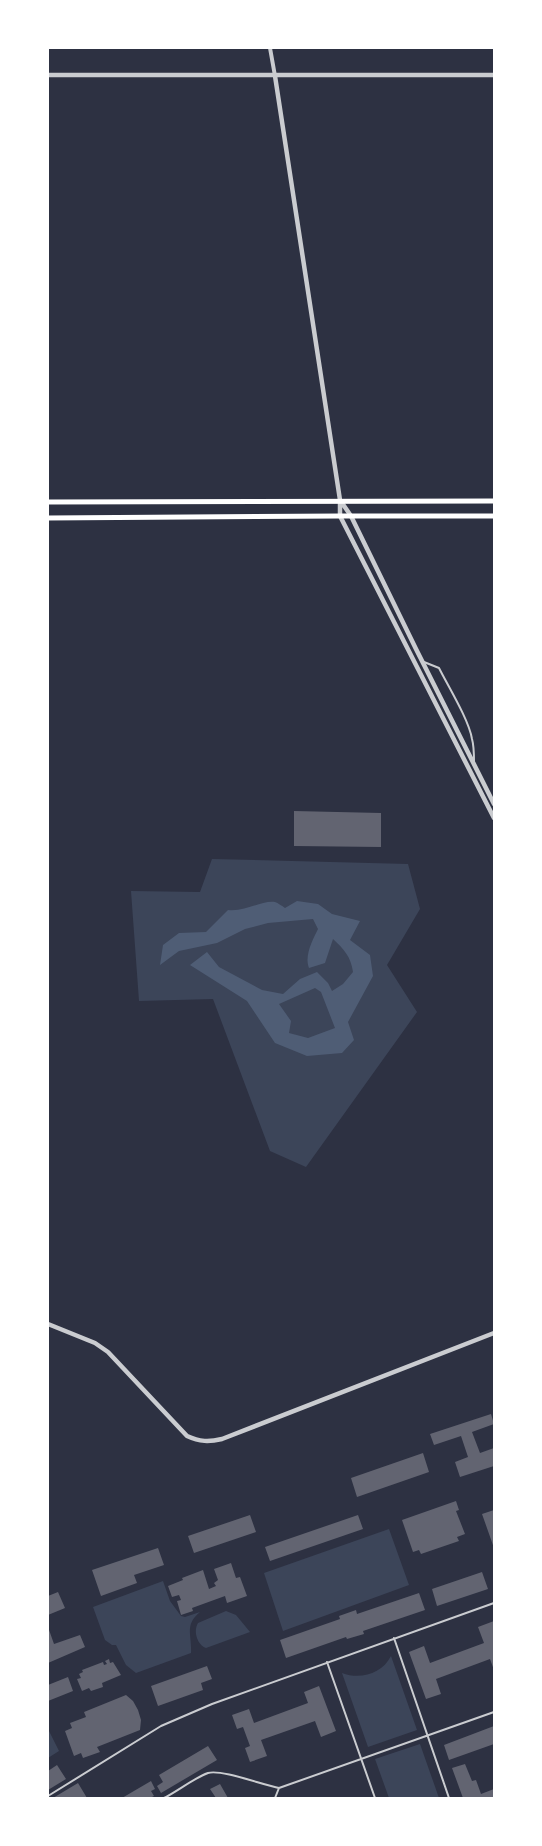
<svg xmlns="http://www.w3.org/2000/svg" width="542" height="1846" font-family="'Roboto Serif',serif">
  <rect width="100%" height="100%" fill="#2d3142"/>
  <path fill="#3c4559" d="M212 859 408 864 420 909 387 965 417 1012 306 1167 270 1151 213 999 139 1001 131 891 200 892Z
    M389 1529 409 1585 283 1631 264 1573Z
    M163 1581 170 1601 181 1616 185 1617 200 1612C184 1625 192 1635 191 1653L136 1673 126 1665 116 1645H112L105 1640 93 1607Z
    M226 1611 236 1615 250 1632 206 1648C197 1645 193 1631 198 1623Z
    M391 1656 417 1730 368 1747 342 1673C360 1680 382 1674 391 1656Z
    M48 1729 59 1751 48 1758Z
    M420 1744 439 1798H389L375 1759Z"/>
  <path fill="#4f5d75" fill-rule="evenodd" d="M297 901 318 904 332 914 360 921 350 940 370 955 373 976 348 1022 354 1040 342 1053 307 1056 275 1043 247 1001 190 965 207 952 219 967 262 990 283 994 300 979 317 972 328 983 332 991 343 984 353 972C351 957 344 949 333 939L325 963 309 968C304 956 313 939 318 929L313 919 268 923 245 929 217 943 179 951 160 965 163 945 179 933 206 932 228 910C245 912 262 900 275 902 278 903 282 906 285 908ZM315 988 321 992 335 1028 308 1038 289 1033 291 1021 279 1004Z"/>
  <path fill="#626471" d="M294 811 381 813V847L294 846Z
    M491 1414 494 1424 472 1432 480 1453 494 1448V1466L460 1477 455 1462 468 1457 461 1436 434 1445 430 1434Z
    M423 1453 429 1472 357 1497 351 1478Z
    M456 1501 459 1510 456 1511 465 1534 457 1537 459 1541 421 1554 419 1550 413 1552 402 1520Z
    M494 1510V1548L482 1514Z
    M250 1515 256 1532 194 1553 188 1536Z
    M358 1515 363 1529 270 1561 265 1547Z
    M158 1548 164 1565 134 1575 137 1583 101 1596 92 1570Z
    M231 1563 236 1578 240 1577 247 1596 227 1603 225 1596 192 1608 193 1611 181 1615 177 1601 181 1600 179 1595 172 1597 168 1586 183 1580 182 1578 203 1570 209 1589 216 1586 214 1583 218 1580 214 1569Z
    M482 1572 488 1589 437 1606 432 1589Z
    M58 1592 65 1608 48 1615V1596Z
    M419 1593 425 1610 363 1631 364 1634 347 1639 346 1637 286 1658 280 1640 340 1619 339 1616 356 1610 357 1614Z
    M494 1621V1670L490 1659 436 1679 441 1694 426 1699 409 1652 424 1646 430 1663 484 1643 478 1627Z
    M48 1627 54 1644 80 1635 85 1647 48 1663Z
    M109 1659 110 1663 113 1662 121 1675 102 1683 103 1687 91 1691 89 1688 82 1691 77 1679 81 1678 79 1674 83 1672 82 1670 103 1662 104 1665 107 1664 105 1661Z
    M207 1666 212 1679 201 1683 203 1690 158 1706 151 1686Z
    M68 1677 73 1691 48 1701V1685Z
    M319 1686 336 1731 321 1737 315 1721 261 1740 267 1756 250 1762 245 1748 250 1746 243 1727 237 1729 232 1715 249 1709 254 1723 308 1703 304 1692Z
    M126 1695 133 1701 138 1710 141 1720 140 1730 97 1747 100 1752 83 1758 81 1753 74 1756 65 1731 72 1728 70 1723 86 1717 84 1712Z
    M494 1726V1744L449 1760 444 1745Z
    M208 1746 217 1760 161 1793 157 1786 163 1782 159 1775Z
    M465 1764 472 1781 476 1780 481 1794 494 1789V1798H463L452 1768Z
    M57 1765 66 1779 48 1790V1771Z
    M151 1781 155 1789 151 1791 154 1796 150 1798H122Z
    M78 1783 87 1798H53Z
    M220 1784 228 1798H216L210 1789Z"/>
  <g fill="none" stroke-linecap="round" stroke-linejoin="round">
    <path stroke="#caccd0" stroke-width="2" d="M424 662 439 668C448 686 469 720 472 739 474 746 474 754 474 762
      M394 1638 449 1798
      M327 1662 375 1798
      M279 1788 494 1712
      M48 1796 161 1726 212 1704 494 1603
      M164 1798C176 1792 196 1777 208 1773 221 1769 263 1785 279 1788
      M275 1798 279 1788"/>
    <path stroke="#caccd0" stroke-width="4" d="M270 48 275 76"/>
    <path stroke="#caccd0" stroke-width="4.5" d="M48 75H494
      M275 76 340 500V516L494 818
      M340 500 351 516 416 649 494 804
      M48 1324 95 1343 108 1352 187 1436C200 1442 209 1442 222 1439L494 1333"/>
    <path stroke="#fff" stroke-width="5" d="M48 502 494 501
      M48 518 340 516H494"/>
  </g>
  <rect width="542" height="1846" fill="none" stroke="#ffffff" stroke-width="98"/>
</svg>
